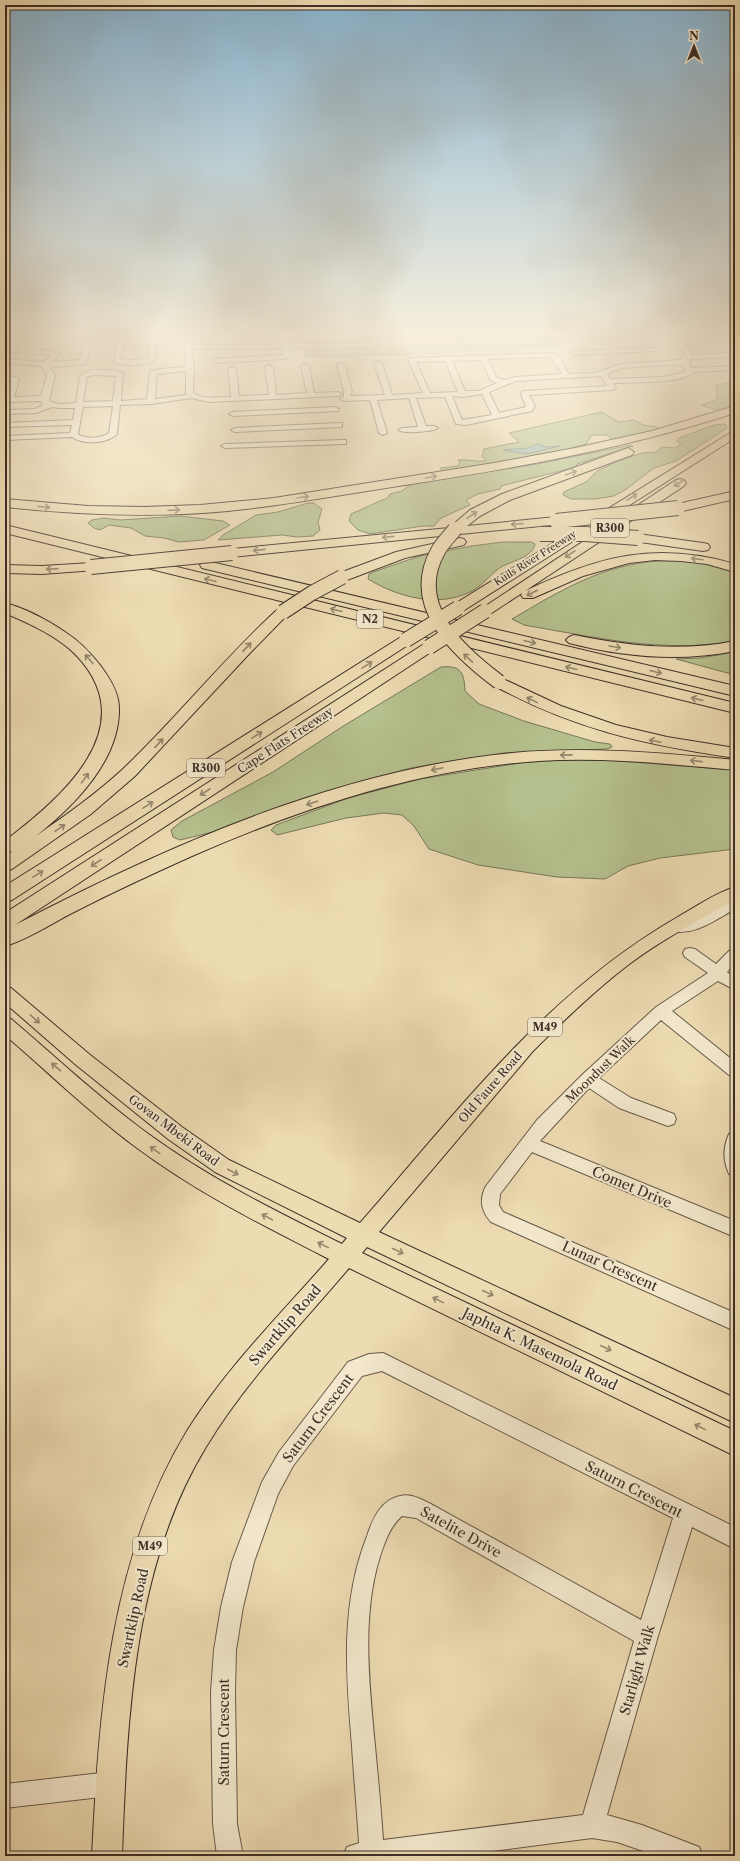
<svg xmlns="http://www.w3.org/2000/svg" width="740" height="1861" font-family="'Libre Caslon Text',serif">
  <rect width="100%" height="100%" fill="#eddbb2"/>
  <filter id="stains"><feTurbulence type="fractalNoise" baseFrequency=".005" numOctaves="4"/><feColorMatrix values="0 0 0 0 .2 0 0 0 0 .09 0 0 0 0 .02 0 0 0 .5 -.17"/></filter>
  <radialGradient id="worn" r=".72"><stop offset=".6" stop-color="#630" stop-opacity="0"/><stop offset="1" stop-color="#630" stop-opacity=".3"/></radialGradient>
  <path fill="#b5c18e" stroke="#78785a" d="M304 346H451L453 353 306 357Z
    M735 381V405L719 411 702 405 718 399 716 389 718 388 715 386Z
    M602 412 619 422 634 420 643 425 657 427 659 430 613 440 607 435H592L586 444 556 453 448 471H443L440 468 458 466 460 462 458 460C467 459 476 462 486 461V459L482 457 484 449 519 442 509 433Z
    M725 424 727 428 676 461 654 468 625 490 614 496 595 499H571L563 495 564 492 586 482 597 471 618 461 642 453 656 452 662 447 675 448 681 444 677 441 679 438 714 425Z
    M631 445 633 446 577 464 576 467 501 486 500 489 478 494 466 500 470 505 441 518 434 526H423L370 534 358 530 349 521 351 514C364 509 375 502 388 498L390 494 402 491 413 483 537 464Z
    M308 503H314L322 509 318 522 320 530 313 536 297 537 282 535 218 540 223 535 256 515 278 512Z
    M180 516 223 521 230 525 204 540 179 542 164 538 145 536 131 528 109 525 100 530 94 528 88 523 92 520 104 518 121 520Z
    M503 542H531L535 544C533 557 512 561 501 567 490 574 483 586 470 592 437 608 398 597 368 579L369 574 373 572 420 556 472 546Z
    M658 561H691L735 571V641C664 654 594 637 524 625L512 619C560 591 601 565 658 561Z
    M735 652V675L676 659 700 658Z
    M441 667C462 665 464 673 465 691L479 704 524 721 595 742 610 744 612 747 607 749 503 753 411 768 362 781 291 803 213 832 180 840 173 837 171 830 182 821 273 772 345 725Z
    M593 759 735 770V849L660 858 628 866 605 879 557 877 478 865 429 849 414 826 402 815 384 813 346 818 277 835 271 830 276 825 348 798 420 779 538 760Z"/>
  <path fill="#9bb9b5" stroke="#75827c" d="M452 335H553L560 347 459 351 456 350Z
    M537 444 545 447 560 446 527 454 503 450 528 448Z"/>
  <g fill="none" stroke-linecap="round" stroke-linejoin="round">
    <path stroke="#6c746e" stroke-width="1" d="M456 335 461 347 550 344 552 341 549 335
      M461 335 464 342 542 339 544 335"/>
    <defs>
      <path id="minor" d="M70 335H77L52 362 80 360 84 347 91 337 90 335 98 336 90 347 86 364 50 367 55 375 49 401 59 404 76 403 80 376C90 367 111 369 123 373L121 401 147 399 150 371 160 369 186 367 185 347 189 335H195L192 345 282 344 283 335H289V344L370 343 374 339 377 341V344L370 347 289 348 291 355 285 359 217 363 213 361 214 359 283 355 282 348 192 349 194 369 193 393C203 400 219 397 231 397L228 369 232 367 236 369 239 396 269 395 265 367 269 365 273 367 276 395 307 393 301 366 305 364 309 366 314 393 338 392 342 394 338 396 209 402 191 398 151 404 120 405 117 434C107 444 83 445 72 437L5 440V436L70 433 72 425 5 427V423L73 420 75 408H59L52 407 36 413 5 414V410L35 409 43 405 41 401 5 402 11 380 5 378V374L19 379 14 397 41 396 47 375 42 366 5 363V359L44 362 51 355 5 351V347L55 351 62 344 5 340V336L65 340ZM186 371V395L155 399 157 374ZM93 375 116 376 113 401 83 402 87 377ZM113 406 109 433C100 438 87 440 78 434L83 407Z
        M118 335H124L121 359 134 360 148 358 151 335H157L155 359C145 367 126 366 114 362Z
        M671 335H735L732 337 681 339 692 355 735 353V357L691 359 689 363 691 368 735 366V370L694 372C683 384 630 382 613 383L616 388 612 390 529 395 535 406 532 411 466 425 456 424 445 397 416 398 426 426H434L438 428C433 432 403 434 398 430L402 428 418 427 409 398 377 400 387 433 383 435 379 433 370 400 344 401 340 399 344 397V392L337 365 341 363 345 365 352 392 350 396 385 395 374 363 378 361 382 363 392 395 423 393 408 360 409 358 550 353 557 354 569 374 595 373 621 364 681 360 685 354ZM550 357 562 374 515 377 505 380 497 378 488 359ZM481 360 491 381 498 383 478 391H465L452 361ZM445 361 458 392 430 393 416 362ZM682 364 686 371 685 372 663 377 610 379 607 374 622 368ZM601 376 607 386 523 391 521 394 526 407 499 413 489 392 516 381ZM482 394 492 415 462 420 452 396 463 397Z
        M653 348 657 350 655 351 575 355 571 353 575 351Z
        M335 407 339 409 338 411 233 416 229 414 233 412Z
        M339 423H342V427L235 432 231 430 235 428Z
        M343 440H346V444L225 448 221 446 225 444Z
        M735 898V909C715 920 692 938 668 930L666 927 668 924 690 921Z
        M690 948 695 949 716 964 730 950 735 949V962L727 972 735 978V990L718 981 672 1011 735 1062V1077L729 1075 661 1020 599 1078 631 1098 674 1114 676 1119 674 1124 668 1126 619 1108 589 1088 540 1141 735 1221V1237L532 1152 500 1194 499 1205 503 1212 735 1313V1331L491 1222C481 1211 479 1199 486 1186L537 1120 582 1075 656 1007 708 973 685 957 683 953 685 949Z
        M735 1132V1176L729 1174C723 1161 723 1147 729 1134Z
        M383 1353 735 1527V1549L692 1527 658 1636 607 1815 642 1825 699 1847 703 1856H658L617 1842 592 1838 454 1856H343L347 1847 359 1843C357 1811 354 1778 352 1746 346 1675 340 1604 367 1536 373 1518 381 1500 400 1496 410 1493 421 1499 429 1503L641 1620 673 1518 382 1371 362 1376 293 1466 278 1494 254 1562 243 1607 236 1650 235 1692 237 1824 243 1856H217L213 1824 211 1692 214 1650 221 1607 232 1562 262 1482 279 1452 348 1362 369 1354ZM402 1516 416 1518 634 1641 583 1815 383 1840C381 1809 378 1777 375 1746 369 1680 360 1608 384 1545 388 1534 393 1524 402 1516Z
        M110 1772 119 1775 122 1784 119 1793 110 1796 5 1808V1784Z"/>
      <path id="major" d="M735 887V900C699 920 661 940 628 965 594 991 563 1021 533 1051L379 1232 735 1398V1423L367 1247 362 1253 735 1431V1456L349 1268C300 1326 245 1382 206 1447 133 1566 127 1720 122 1856H92C99 1711 110 1558 187 1431 226 1368 281 1314 329 1259 262 1225 194 1191 133 1145 88 1111 48 1072 5 1035V1017L11 1019C56 1057 99 1098 147 1133 207 1177 275 1211 342 1244L347 1238 215 1172 168 1139 75 1064 5 1003V986L11 988 89 1054 182 1127 229 1160 360 1223C458 1111 545 994 676 918 694 908 715 893 735 887Z"/>
      <path id="highway" d="M735 406V413C627 448 516 468 405 485 346 494 287 505 228 511 153 518 79 515 5 507V499L88 506 144 507 200 505 274 498 494 463 575 448 652 431Z
        M735 430V438L463 611H453L451 608 453 605Z
        M628 448 634 452 632 455 510 500 480 516 467 526 556 517 562 521 561 524 232 557 227 556 225 553 227 550 232 549 449 528 470 510 502 494Z
        M680 479 684 480 686 483 684 486 525 591C599 556 655 541 735 564V572L707 564 681 561 655 560 629 563 583 576 533 598H523L521 595 522 593 490 614H480L478 611 676 480Z
        M735 491V499L678 512 672 508 673 505Z
        M5 525 735 703V713L5 533Z
        M638 534 703 543 708 544 710 547 708 550 703 551 633 541 631 538 633 535Z
        M459 538 464 539 466 542 464 545 405 558 347 580H337L335 577 337 574 396 552Z
        M207 561 735 686V696L202 568 200 565 202 562Z
        M91 563 96 564 98 567 96 570 42 574 5 573V565L42 566Z
        M5 603C25 608 47 620 65 632 79 641 89 651 100 665 109 677 119 692 119 708 120 760 74 806 36 836 66 815 96 794 123 769 177 718 223 659 278 609H288L290 612 249 654 135 776 91 814 12 869 5 871V856L12 852 5 850V841C61 798 144 728 77 656 58 636 30 624 5 613Z
        M406 635 411 637 414 640 411 643 12 900 5 902V886L401 637Z
        M574 635C628 646 681 652 735 641V651C680 662 623 657 569 643L566 640 569 637Z
        M429 642 434 644 437 647 434 650 15 925C168 845 339 770 512 753 586 746 661 753 735 760V770C670 764 604 757 539 761 418 769 302 808 192 856 152 874 113 892 74 912 52 923 29 939 5 946V930L10 927 5 929V913L424 644Z
        M499 677 561 706 616 725 667 737 735 748V756L729 757C641 744 572 728 493 685L491 682 493 679Z"/>
    </defs>
    <use href="#minor" stroke="#685a4a" stroke-width="2"/>
    <use href="#major" stroke="#3c2f27" stroke-width="2"/>
    <use href="#highway" stroke="#3c2f27" stroke-width="2"/>
    <use href="#minor" fill="#f3e8cd" fill-rule="evenodd"/>
    <use href="#major" fill="#eddbb2" fill-rule="evenodd"/>
    <use href="#highway" fill="#eddbb2" fill-rule="evenodd"/>
    <defs>
      <path id="highway-bridge" d="M556 521 678 508
        M455 529C450 536 442 543 438 551 407 606 459 652 499 682
        M540 534H585L638 538
        M91 567 232 553
        M283 612 312 593 342 577
        M406 640 458 608
        M429 647 485 611"/>
    </defs>
    <use href="#highway-bridge" stroke="#3c2f27" stroke-width="16" stroke-linecap="butt"/>
    <use href="#highway-bridge" stroke="#eddbb2" stroke-width="14"/>
  </g>
  <defs><path id="oneway-shaft" d="M-6 0H5M1.5-3L5.5 0L1.5 3" fill="none" stroke-width="1.6" stroke-linecap="round" stroke-linejoin="round"/></defs>
  <g stroke="#94856c">
    <use href="#oneway-shaft" transform="translate(571 473) rotate(-20)"/>
    <use href="#oneway-shaft" transform="translate(431 477) rotate(-9)"/>
    <use href="#oneway-shaft" transform="translate(679 483) rotate(147)"/>
    <use href="#oneway-shaft" transform="translate(303 497) rotate(-9)"/>
    <use href="#oneway-shaft" transform="translate(632 497) rotate(-33)"/>
    <use href="#oneway-shaft" transform="translate(44 507) rotate(6)"/>
    <use href="#oneway-shaft" transform="translate(174 510) rotate(-2)"/>
    <use href="#oneway-shaft" transform="translate(472 515) rotate(-33)"/>
    <use href="#oneway-shaft" transform="translate(517 524) rotate(175)"/>
    <use href="#oneway-shaft" transform="translate(388 537) rotate(174)"/>
    <use href="#oneway-shaft" transform="translate(259 550) rotate(174)"/>
    <use href="#oneway-shaft" transform="translate(570 554) rotate(147)"/>
    <use href="#oneway-shaft" transform="translate(697 559) rotate(-173)"/>
    <use href="#oneway-shaft" transform="translate(52 569) rotate(178)"/>
    <use href="#oneway-shaft" transform="translate(210 580) rotate(-166)"/>
    <use href="#oneway-shaft" transform="translate(532 593) rotate(153)"/>
    <use href="#oneway-shaft" transform="translate(336 610) rotate(-166)"/>
    <use href="#oneway-shaft" transform="translate(530 642) rotate(14)"/>
    <use href="#oneway-shaft" transform="translate(247 647) rotate(-47)"/>
    <use href="#oneway-shaft" transform="translate(615 647) rotate(9)"/>
    <use href="#oneway-shaft" transform="translate(468 658) rotate(-137)"/>
    <use href="#oneway-shaft" transform="translate(89 659) rotate(-131)"/>
    <use href="#oneway-shaft" transform="translate(367 665) rotate(-32)"/>
    <use href="#oneway-shaft" transform="translate(571 668) rotate(-166)"/>
    <use href="#oneway-shaft" transform="translate(656 672) rotate(14)"/>
    <use href="#oneway-shaft" transform="translate(697 699) rotate(-166)"/>
    <use href="#oneway-shaft" transform="translate(532 700) rotate(-154)"/>
    <use href="#oneway-shaft" transform="translate(257 735) rotate(-32)"/>
    <use href="#oneway-shaft" transform="translate(655 741) rotate(-168)"/>
    <use href="#oneway-shaft" transform="translate(159 743) rotate(-47)"/>
    <use href="#oneway-shaft" transform="translate(566 755) rotate(179)"/>
    <use href="#oneway-shaft" transform="translate(696 761) rotate(-174)"/>
    <use href="#oneway-shaft" transform="translate(437 769) rotate(168)"/>
    <use href="#oneway-shaft" transform="translate(85 778) rotate(-54)"/>
    <use href="#oneway-shaft" transform="translate(205 792) rotate(147)"/>
    <use href="#oneway-shaft" transform="translate(312 803) rotate(162)"/>
    <use href="#oneway-shaft" transform="translate(148 805) rotate(-32)"/>
    <use href="#oneway-shaft" transform="translate(60 828) rotate(-35)"/>
    <use href="#oneway-shaft" transform="translate(96 863) rotate(147)"/>
    <use href="#oneway-shaft" transform="translate(38 874) rotate(-32)"/>
    <use href="#oneway-shaft" transform="translate(35 1019) rotate(41)"/>
    <use href="#oneway-shaft" transform="translate(56 1067) rotate(-139)"/>
    <use href="#oneway-shaft" transform="translate(155 1150) rotate(-144)"/>
    <use href="#oneway-shaft" transform="translate(233 1172) rotate(27)"/>
    <use href="#oneway-shaft" transform="translate(267 1217) rotate(-152)"/>
    <use href="#oneway-shaft" transform="translate(323 1245) rotate(-154)"/>
    <use href="#oneway-shaft" transform="translate(398 1251) rotate(25)"/>
    <use href="#oneway-shaft" transform="translate(488 1293) rotate(25)"/>
    <use href="#oneway-shaft" transform="translate(438 1300) rotate(-154)"/>
    <use href="#oneway-shaft" transform="translate(606 1348) rotate(25)"/>
    <use href="#oneway-shaft" transform="translate(700 1427) rotate(-154)"/>
  </g>
  <linearGradient id="sky" x2="0" y2="1"><stop stop-color="#89b6d4"/><stop offset="0.56" stop-color="#f7efdc"/><stop offset="1" stop-color="#f7efdc" stop-opacity="0"/></linearGradient>
  <rect width="740" height="596" fill="url(#sky)"/>
  <g text-anchor="middle" dominant-baseline="central" stroke-width="4" stroke-linejoin="round" paint-order="stroke">
    <g font-size="10" fill="#3c2f27" stroke="#f3e8cd">
      <text transform="translate(535 558) rotate(-32)">Kuils River Freeway</text>
    </g>
    <g fill="#f3e8cd" stroke="#736659" stroke-width="1">
      <rect x="591" y="519" width="38" height="18" rx="3"/>
      <rect x="357" y="610" width="26" height="18" rx="3"/>
      <rect x="187" y="759" width="38" height="18" rx="3"/>
      <rect x="528" y="1018" width="34" height="18" rx="3"/>
      <rect x="133" y="1537" width="34" height="18" rx="3"/>
    </g>
    <g font-size="11" font-weight="bold" fill="#3c2f27">
      <text x="610" y="528">R300</text>
      <text x="370" y="619">N2</text>
      <text x="206" y="768">R300</text>
      <text x="545" y="1027">M49</text>
      <text x="150" y="1546">M49</text>
    </g>
    <g font-size="12" fill="#3c2f27" stroke="#f3e8cd">
      <text transform="translate(285 740) rotate(-33)">Cape Flats Freeway</text>
      <text transform="translate(600 1069) rotate(-44)">Moondust Walk</text>
      <text transform="translate(490 1087) rotate(-49)">Old Faure Road</text>
      <text transform="translate(174 1130) rotate(37)">Govan Mbeki Road</text>
    </g>
    <g font-size="14" fill="#3c2f27" stroke="#f3e8cd">
      <text transform="translate(632 1187) rotate(23)">Comet Drive</text>
      <text transform="translate(610 1266) rotate(24)">Lunar Crescent</text>
      <text transform="translate(285 1325) rotate(-49)">Swartklip Road</text>
      <text transform="translate(540 1349) rotate(26)">Japhta K. Masemola Road</text>
      <text transform="translate(318 1418) rotate(-53)">Saturn Crescent</text>
      <text transform="translate(634 1489) rotate(27)">Saturn Crescent</text>
      <text transform="translate(461 1532) rotate(29)">Satelite Drive</text>
      <text transform="translate(133 1618) rotate(-78)">Swartklip Road</text>
      <text transform="translate(637 1670) rotate(-74)">Starlight Walk</text>
      <text transform="translate(224 1732) rotate(-90)">Saturn Crescent</text>
    </g>
  </g>
  <rect width="740" height="1861" fill="none" stroke="#eddbb2" stroke-width="20"/>
  <rect x="6" y="6" width="728" height="1849" fill="none" stroke="#3c2f27" stroke-width="2"/>
  <rect x="10" y="10" width="720" height="1841" fill="none" stroke="#3c2f27"/>
  <g transform="translate(694 46)" stroke="#f3e8cd" stroke-width="3" paint-order="stroke">
  <path d="M0-3L7 15L0 10L-7 15Z" fill="#3c2f27"/>
  <text y="-6" font-size="11" font-weight="bold" text-anchor="middle" fill="#3c2f27">N</text>
  </g>
  <rect width="100%" height="100%" filter="url(#stains)"/>
  <rect width="100%" height="100%" fill="url(#worn)"/>
</svg>
